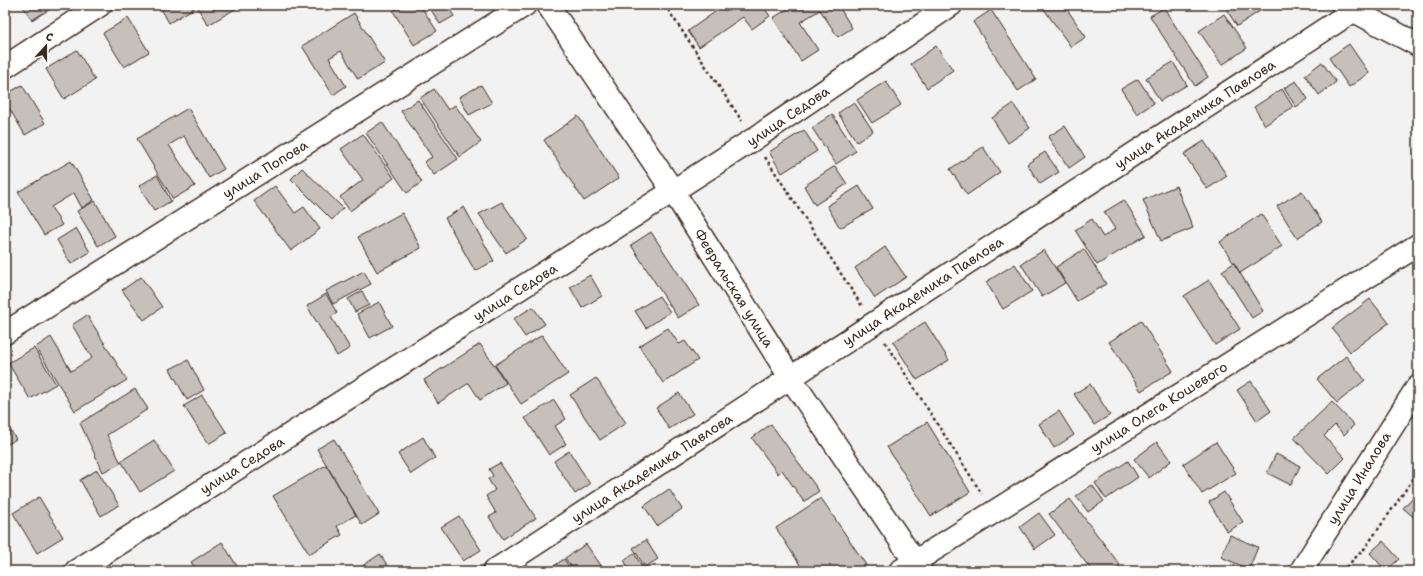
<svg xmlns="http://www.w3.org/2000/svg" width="1423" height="576" font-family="'Shantell Sans',sans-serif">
  <rect width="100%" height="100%" fill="#f3f2f2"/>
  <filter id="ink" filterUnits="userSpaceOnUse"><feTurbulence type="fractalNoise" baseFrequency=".025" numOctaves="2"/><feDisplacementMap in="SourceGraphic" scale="8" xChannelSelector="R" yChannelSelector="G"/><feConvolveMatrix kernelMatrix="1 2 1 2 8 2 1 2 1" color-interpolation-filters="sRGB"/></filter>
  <g filter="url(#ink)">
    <path fill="#c6c0bd" stroke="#3b2a1e" d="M22 5H48L50 9 32 20Z
      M159 5H195L196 7 169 23Z
      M196 5H242L208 25Z
      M402 5H420L437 31 414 45 393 11Z
      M428 5H447L454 16 440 24Z
      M691 5H700L694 9Z
      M725 5H762L770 16 752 29 743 17 699 47 688 31Z
      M794 5H838L852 28 838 37 820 10 800 22 818 50 801 61 773 18Z
      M1041 5H1064L1086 37 1071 47Z
      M1233 5H1269L1237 26 1226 9Z
      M1164 8 1208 77 1195 86 1150 16Z
      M991 10 1036 79 1018 91 973 22Z
      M354 13 385 63 358 79 341 51 329 58 346 86 333 95 302 46Z
      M1224 14 1247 48 1222 65 1199 31Z
      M128 18 149 52 124 67 103 33Z
      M1349 44 1369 73 1349 87 1329 58Z
      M936 46 953 70 927 88 911 64Z
      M77 50 95 80 64 99 46 69Z
      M1173 62 1187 85 1160 101 1146 78Z
      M1322 62 1336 82 1319 95 1305 75Z
      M1138 79 1154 103 1137 114 1121 89Z
      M886 81 901 105 872 123 857 100Z
      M1296 81 1308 99 1296 107 1284 88Z
      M22 85 45 123 25 135 5 101V95Z
      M481 85 492 103 469 115 459 97Z
      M434 89 448 110 455 105 481 142 460 157 420 98Z
      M1282 89 1293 107 1265 125 1254 107Z
      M418 100 458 159 434 175 424 162 432 157 401 111Z
      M854 102 873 131 857 142 838 113Z
      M1013 104 1030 128 1008 143 992 118Z
      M188 108 224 169 209 178 184 136 169 145 195 186 173 199 137 139Z
      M832 114 856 151 836 164 812 128Z
      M578 116 619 178 584 201 544 140Z
      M382 122 422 182 407 193 366 133Z
      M1065 126 1085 157 1069 168 1048 137Z
      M804 130 817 151 782 173 769 152Z
      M363 134 394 178 350 211 340 197 363 180 341 149Z
      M1204 141 1227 176 1207 189 1184 154Z
      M983 147 1000 172 967 195 950 169Z
      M1045 152 1059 172 1040 184 1027 164Z
      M71 161 94 200 82 208 74 193 51 207 62 225 44 235 18 192Z
      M835 166 847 184 815 205 804 186Z
      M302 168 343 208 332 220 291 179Z
      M157 175 171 201 154 211 139 186Z
      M275 186 295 213 304 207 320 229 291 251 254 201Z
      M859 186 873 209 840 228 827 206Z
      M1176 186 1193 228 1161 241 1143 200Z
      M1302 191 1322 222 1297 238 1277 206Z
      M1124 200 1146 235 1097 265 1075 230 1092 219 1103 237 1115 229 1104 212Z
      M95 201 115 236 98 246 77 211Z
      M502 202 527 239 506 253 479 214Z
      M464 207 494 261 475 271 445 218Z
      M402 213 421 248 377 272 358 237Z
      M1261 214 1282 246 1240 273 1220 242Z
      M76 228 90 252 71 264 57 240Z
      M651 232 699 305 678 318 631 245Z
      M885 247 906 277 875 298 855 268Z
      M1084 249 1106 284 1077 301 1056 267Z
      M1044 250 1065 283 1042 297 1021 264Z
      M1234 263 1263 311 1252 318 1222 271Z
      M1015 264 1032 291 1003 309 986 282Z
      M364 271 371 284 333 304 326 291Z
      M590 275 602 296 582 308 570 287Z
      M141 277 162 307 144 320 122 290Z
      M1209 280 1240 329 1215 345 1184 296Z
      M362 291 369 305 355 312 348 299Z
      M326 294 337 313 331 317 350 348 337 356 307 306Z
      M659 296 670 312 646 328 635 311Z
      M1370 299 1389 323 1350 352 1332 328Z
      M379 302 392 326 370 338 357 314Z
      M533 307 545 324 525 337 513 319Z
      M87 315 127 380 75 411 36 347 51 337 71 371 92 358 72 325Z
      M1141 321 1173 371 1141 391 1109 342Z
      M925 322 949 360 917 380 893 342Z
      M668 328 679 344 685 341 698 360 663 383 639 346Z
      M542 335 568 374 521 404 495 365Z
      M480 344 506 383 480 400 469 383 438 403 424 380Z
      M34 348 56 384 30 399 8 363Z
      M1346 356 1365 380 1337 403 1317 379Z
      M188 360 204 390 187 400 170 369Z
      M596 378 626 423 600 440 570 395Z
      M1251 381 1271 411 1257 421 1237 390Z
      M1090 384 1110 415 1094 425 1074 394Z
      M135 389 148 409 107 435 121 463 103 472 80 423Z
      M679 393 693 414 669 429 656 408Z
      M202 395 227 433 208 444 184 406Z
      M554 400 566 419 555 426 566 444 549 455 525 418Z
      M1332 402 1354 425 1344 435 1335 425 1324 436 1345 458 1329 474 1294 438Z
      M1059 411 1074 435 1054 448 1039 424Z
      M5 422 16 439 5 446Z
      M927 422 970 492 931 516 887 447Z
      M771 424 819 491 804 502 782 470 778 474 752 438Z
      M423 437 435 458 411 474 398 454Z
      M334 439 379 514 362 525 317 449Z
      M154 440 174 471 140 492 121 461Z
      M1157 442 1171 461 1149 478 1134 459Z
      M1216 442 1236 473 1202 494 1183 464Z
      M569 451 590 484 575 494 554 461Z
      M1276 454 1300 466 1291 485 1267 473Z
      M1128 461 1138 477 1106 499 1095 483Z
      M500 463 536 518 503 539 489 517 496 513 486 496 495 490 488 479 493 476 489 469Z
      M326 465 356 515 337 526 342 535 309 554 273 496Z
      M97 470 119 505 101 516 80 480Z
      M1092 485 1104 501 1088 512 1076 496Z
      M669 489 682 509 657 526 644 506Z
      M1224 492 1243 522 1227 532 1209 502Z
      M1414 496 1418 500V521L1403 508Z
      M39 497 63 537 37 553 13 513Z
      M821 498 866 565 856 571H804L776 528Z
      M1070 499 1120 565 1112 571H1092L1049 514Z
      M1039 513 1055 535 1035 549 1020 527Z
      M459 516 481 550 463 561 441 527Z
      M1230 535 1258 547 1249 569 1221 557Z
      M646 540 658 559 645 567 633 548Z
      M1383 541 1399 559 1386 571 1370 553Z
      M222 542 240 571H197L191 562Z
      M586 544 605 571H574L565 558Z
      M634 553 645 571H630L624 560Z
      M380 554 391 571H355Z
      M564 559 572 571H553L551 568Z"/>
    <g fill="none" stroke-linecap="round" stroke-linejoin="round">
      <defs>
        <path id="minor" d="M548 5 673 191 790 377 921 571
          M1343 5 1418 45
          M5 67 100 5
          M5 333 525 5
          M76 571 673 191 754 139 951 5
          M494 571 1353 11
          M900 571 1418 245
          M1301 571 1418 386"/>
      </defs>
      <use href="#minor" stroke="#3b2a1e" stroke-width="25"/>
      <path stroke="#3b2a1e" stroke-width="2.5" stroke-dasharray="3 3" stroke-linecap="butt" d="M665 5 742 121
        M765 157 862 306
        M885 342 982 494
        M1342 571 1365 548 1418 472"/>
      <use href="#minor" stroke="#fff" stroke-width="22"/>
    </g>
  </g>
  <g text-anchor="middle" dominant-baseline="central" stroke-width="4" stroke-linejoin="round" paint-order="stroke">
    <g font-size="14" fill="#3b2a1e" stroke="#fff">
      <text transform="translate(1195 114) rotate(-33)">улица Академика Павлова</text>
      <text transform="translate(788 116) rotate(-34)">улица Седова</text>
      <text transform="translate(265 169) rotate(-32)">улица Попова</text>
      <text transform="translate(734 288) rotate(58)">Февральская улица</text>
      <text transform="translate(923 291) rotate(-33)">улица Академика Павлова</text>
      <text transform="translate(515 292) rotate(-32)">улица Седова</text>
      <text transform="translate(1159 407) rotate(-32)">улица Олега Кошевого</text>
      <text transform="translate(242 465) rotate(-32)">улица Седова</text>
      <text transform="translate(652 468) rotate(-33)">улица Академика Павлова</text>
      <text transform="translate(1359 478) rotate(-58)">улица Иналова</text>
    </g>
  </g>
  <rect width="1423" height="576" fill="none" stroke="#fff" stroke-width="20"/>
  <rect x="10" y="10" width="1403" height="556" fill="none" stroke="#3b2a1e" stroke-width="1.5" filter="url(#ink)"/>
  <g transform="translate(46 46) rotate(21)" stroke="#ffffff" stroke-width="3" paint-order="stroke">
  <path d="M0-3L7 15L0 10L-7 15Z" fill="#3b2a1e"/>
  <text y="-6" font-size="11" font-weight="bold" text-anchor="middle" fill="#3b2a1e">С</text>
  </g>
</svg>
